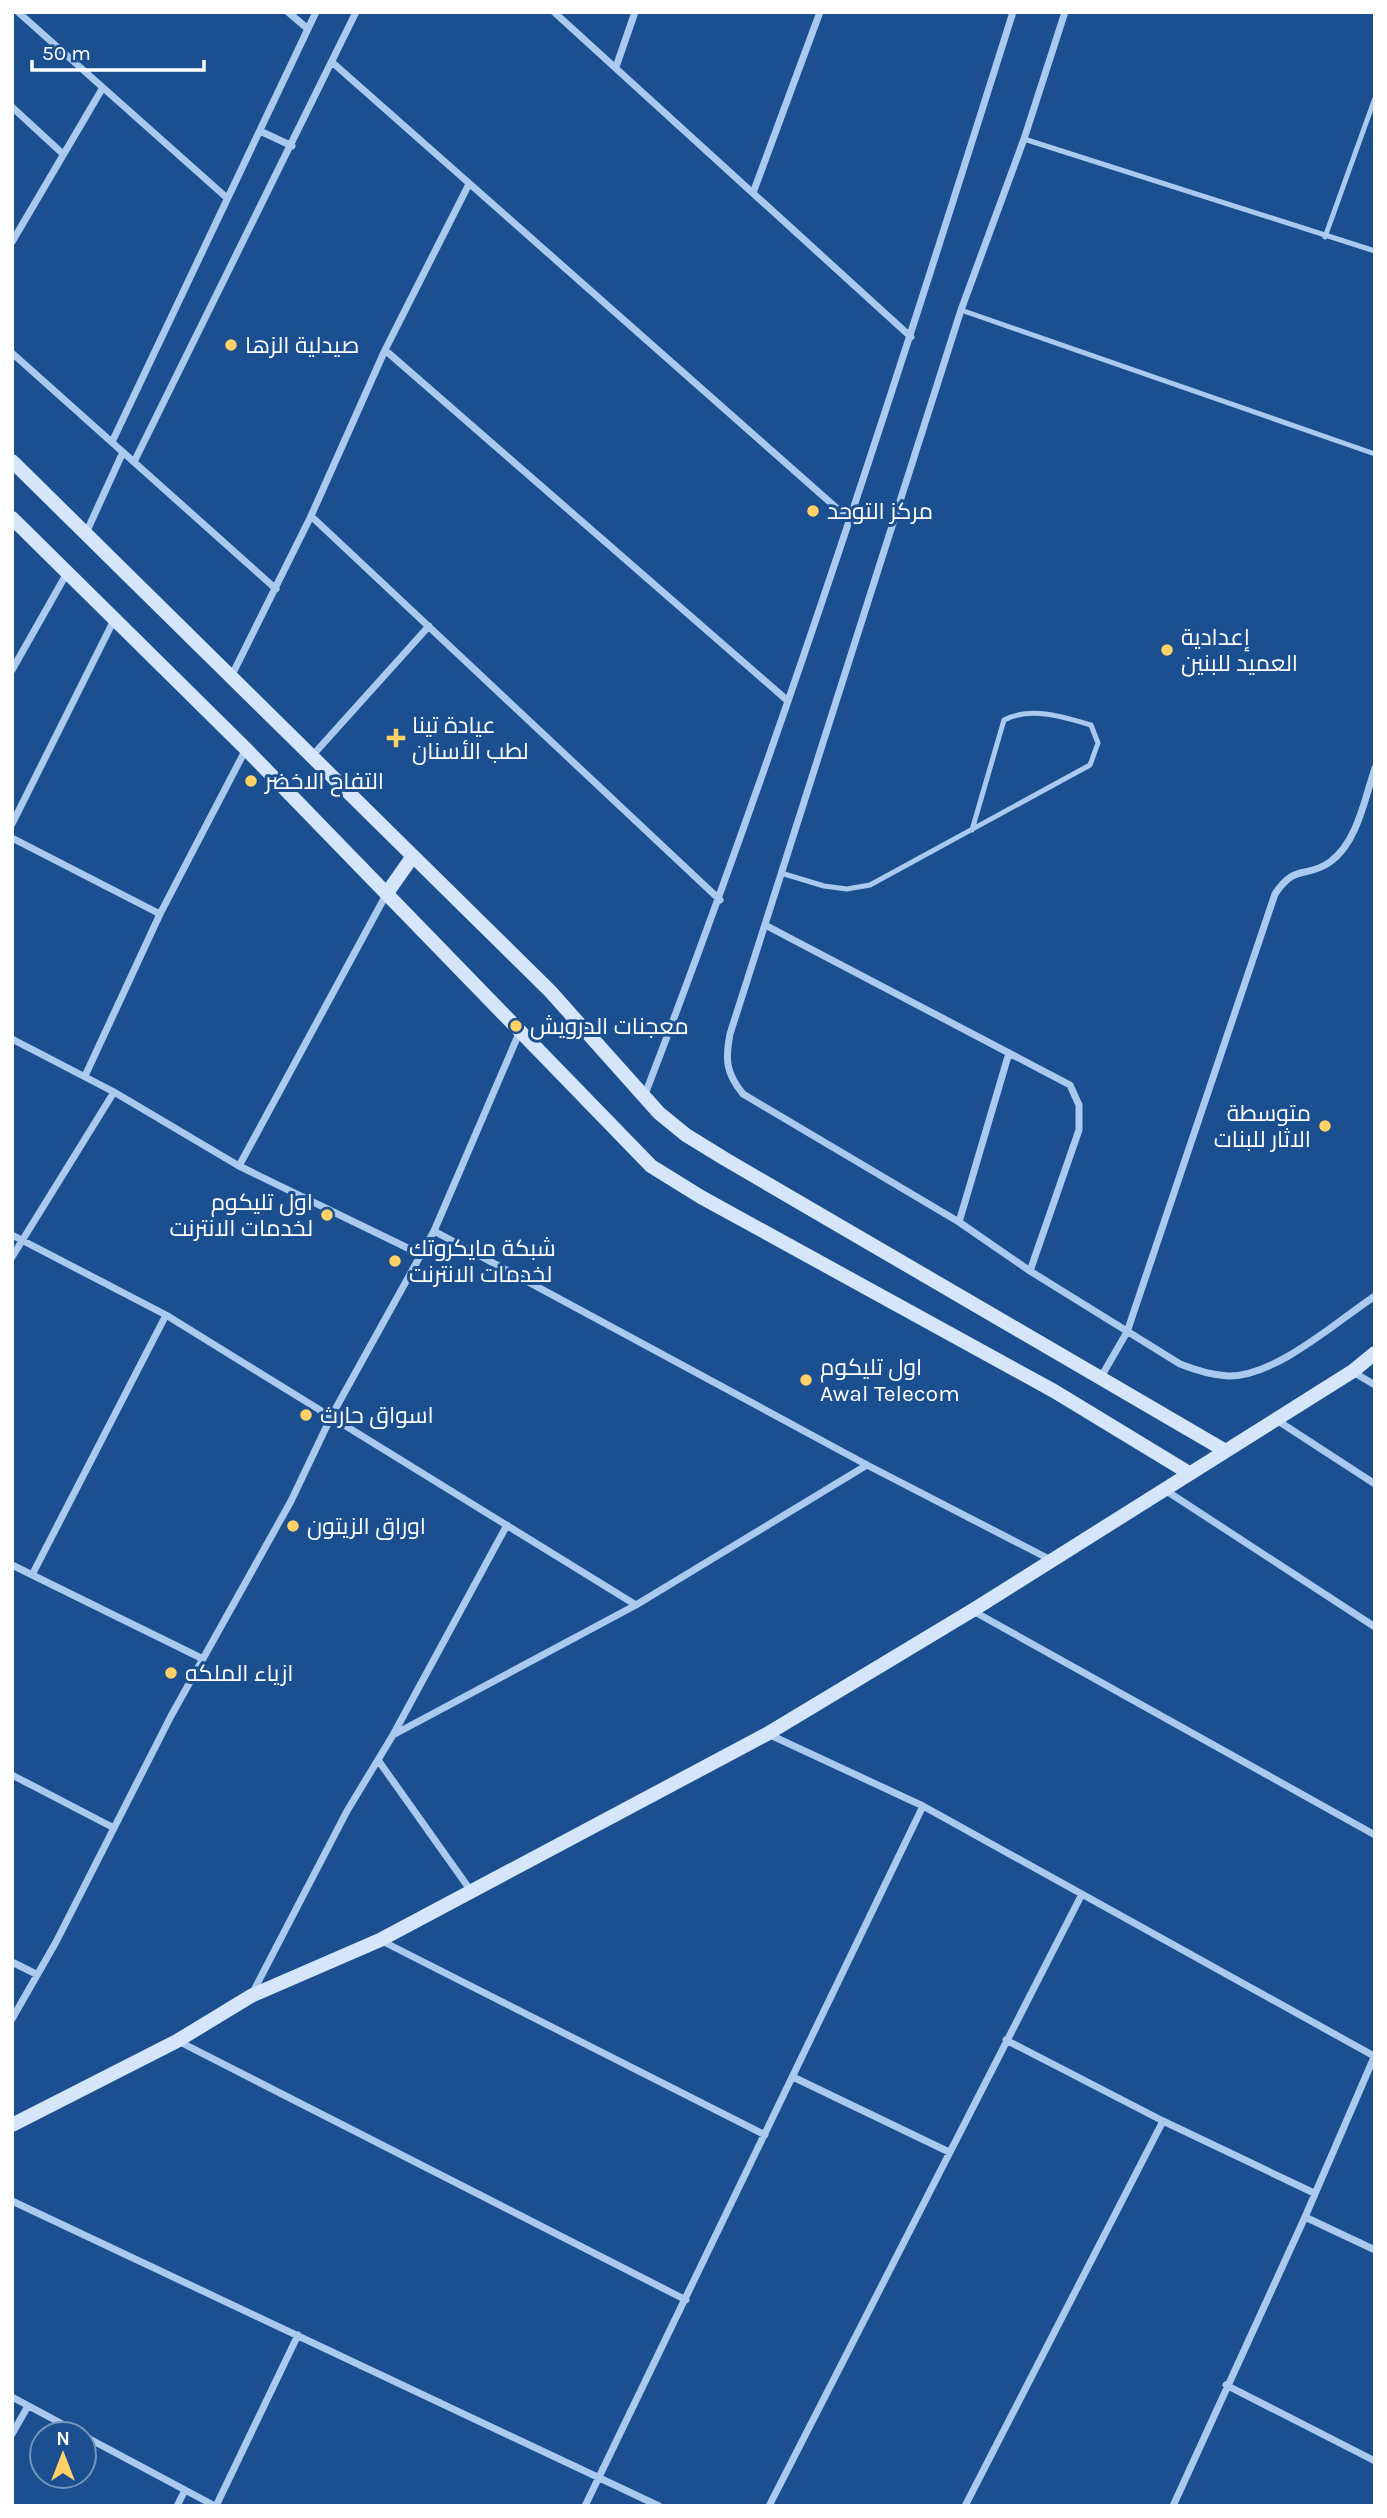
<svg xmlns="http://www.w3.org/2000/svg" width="1387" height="2518" font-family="Karla,Cairo,sans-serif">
  <rect width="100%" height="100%" fill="#1b4f8f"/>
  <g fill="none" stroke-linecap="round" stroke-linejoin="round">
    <path stroke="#a9c9ee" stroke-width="5" d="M1024 139 1375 251
      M1325 237 1375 98
      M961 310 1375 454
      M781 873 824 886 847 889 870 885 1090 765 1098 743 1091 725C1064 717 1031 706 1004 720L972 830"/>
    <path stroke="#a9c9ee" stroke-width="7" d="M18 12 227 198
      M288 12 308 29
      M554 12 911 337
      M1065 12 1024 139 961 310 730 1034C725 1060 726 1073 743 1094L959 1222 1030 1271 1180 1364C1195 1370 1211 1375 1228 1376 1275 1377 1336 1322 1375 1296
      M333 63 849 519
      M616 67 635 12
      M12 107 63 154
      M260 131 292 146
      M753 193 820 12
      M12 242 102 89
      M385 350 788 701
      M12 353 276 589
      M112 442 316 12
      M134 462 356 12
      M311 516 720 900
      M86 533 123 452
      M12 670 67 573
      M231 677 311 516 385 350 469 184
      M312 756 429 626
      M12 824 115 618
      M12 838 160 914
      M765 925 1070 1085 1079 1105V1130L1030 1271
      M12 1039 114 1092 239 1166 420 1254
      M85 1076 160 914 246 749
      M644 1097C781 741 898 377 1013 12
      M239 1166 387 893
      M959 1222 1009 1053
      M434 1231 867 1465 1051 1560
      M12 1235 166 1315 636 1605
      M12 1257 114 1092
      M1353 1372 1375 1385
      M1101 1377 1127 1332 1275 894C1295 863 1306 879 1330 862 1357 843 1365 798 1375 768
      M1275 1419 1375 1484
      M1165 1490 1375 1627
      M12 1565 203 1659
      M32 1575 166 1315
      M973 1611 1375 1835
      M768 1734 923 1806 1374 2056
      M393 1735 636 1605 867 1465
      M378 1760 471 1891
      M12 1775 114 1828
      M380 1940 765 2135
      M12 1962 36 1974
      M253 1992 347 1811 393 1735 507 1525
      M12 2019 56 1942 171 1716 291 1501 332 1415 434 1231 520 1031
      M1006 2040 1163 2121 1314 2193
      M178 2041 686 2300
      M793 2077 949 2152
      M12 2201 659 2506
      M1305 2217 1375 2250
      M1226 2385 1375 2461
      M12 2397 81 2434
      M12 2434 28 2406
      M84 2436 215 2506
      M177 2506 185 2490
      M216 2506 298 2335
      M585 2506 923 1806
      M769 2506 1082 1894
      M965 2506 1163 2121
      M1173 2506 1305 2217 1375 2055"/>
    <path stroke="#d6e6fa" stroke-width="14" d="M12 461 550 991 659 1113 686 1135 725 1159 1224 1450
      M12 518 246 749 651 1166 701 1197 1054 1391 1189 1473
      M387 893 413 856
      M12 2125 177 2041 251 1996 380 1940 767 1734 973 1610 1353 1371 1375 1353"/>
  </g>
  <g fill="#ffd166" stroke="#1b4f8f" stroke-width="2.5">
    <circle cx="231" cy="345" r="7"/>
    <circle cx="813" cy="511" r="7"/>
    <circle cx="1167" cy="650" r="7"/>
    <path d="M392.5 727.5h7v7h7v7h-7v7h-7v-7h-7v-7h7z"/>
    <circle cx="251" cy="781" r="7"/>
    <circle cx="516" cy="1026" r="7"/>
    <circle cx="1325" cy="1126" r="7"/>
    <circle cx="327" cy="1215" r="7"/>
    <circle cx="395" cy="1261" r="7"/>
    <circle cx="806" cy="1380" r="7"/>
    <circle cx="306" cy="1415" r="7"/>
    <circle cx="293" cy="1526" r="7"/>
    <circle cx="171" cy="1673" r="7"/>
  </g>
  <g text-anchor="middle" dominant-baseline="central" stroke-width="6" stroke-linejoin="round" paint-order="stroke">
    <g font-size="23" fill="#fff" stroke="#1b4f8f" text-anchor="start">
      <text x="245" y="345">صيدلية الزها</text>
      <text x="827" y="511">مركز التوحد</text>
      <text x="1181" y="637">إعدادية<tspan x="1181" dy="26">العميد للبنين</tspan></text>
      <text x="412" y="725">عيادة تينا<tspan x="412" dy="26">لطب الأسنان</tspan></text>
      <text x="265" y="781">التفاح الاخضر</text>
      <text x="530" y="1026">معجنات الدرويش</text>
      <text x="1311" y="1113" text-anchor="end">متوسطة<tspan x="1311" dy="26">الاثار للبنات</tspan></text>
      <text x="313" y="1202" text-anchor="end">اول تليكوم<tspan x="313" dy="26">لخدمات الانترنت</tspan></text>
      <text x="409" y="1248">شبكة مايكروتك<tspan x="409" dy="26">لخدمات الانترنت</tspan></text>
      <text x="820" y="1367">اول تليكوم<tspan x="820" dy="26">Awal Telecom</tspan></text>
      <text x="320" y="1415">اسواق حارث</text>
      <text x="307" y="1526">اوراق الزيتون</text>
      <text x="185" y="1673">ازياء الملكه</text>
    </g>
  </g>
  <rect width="1387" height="2518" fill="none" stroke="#ffffff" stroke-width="28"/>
  <g transform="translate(63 2455)"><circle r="33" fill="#1b4f8f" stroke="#7695bc" stroke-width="2"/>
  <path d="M0-5L12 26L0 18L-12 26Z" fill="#ffd166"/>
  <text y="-10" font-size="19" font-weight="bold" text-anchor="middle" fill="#ffffff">N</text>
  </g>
  <path d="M32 60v10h172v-10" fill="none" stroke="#ffffff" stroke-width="3.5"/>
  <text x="42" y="60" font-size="21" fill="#ffffff" stroke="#1b4f8f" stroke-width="5" paint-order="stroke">50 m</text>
</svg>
